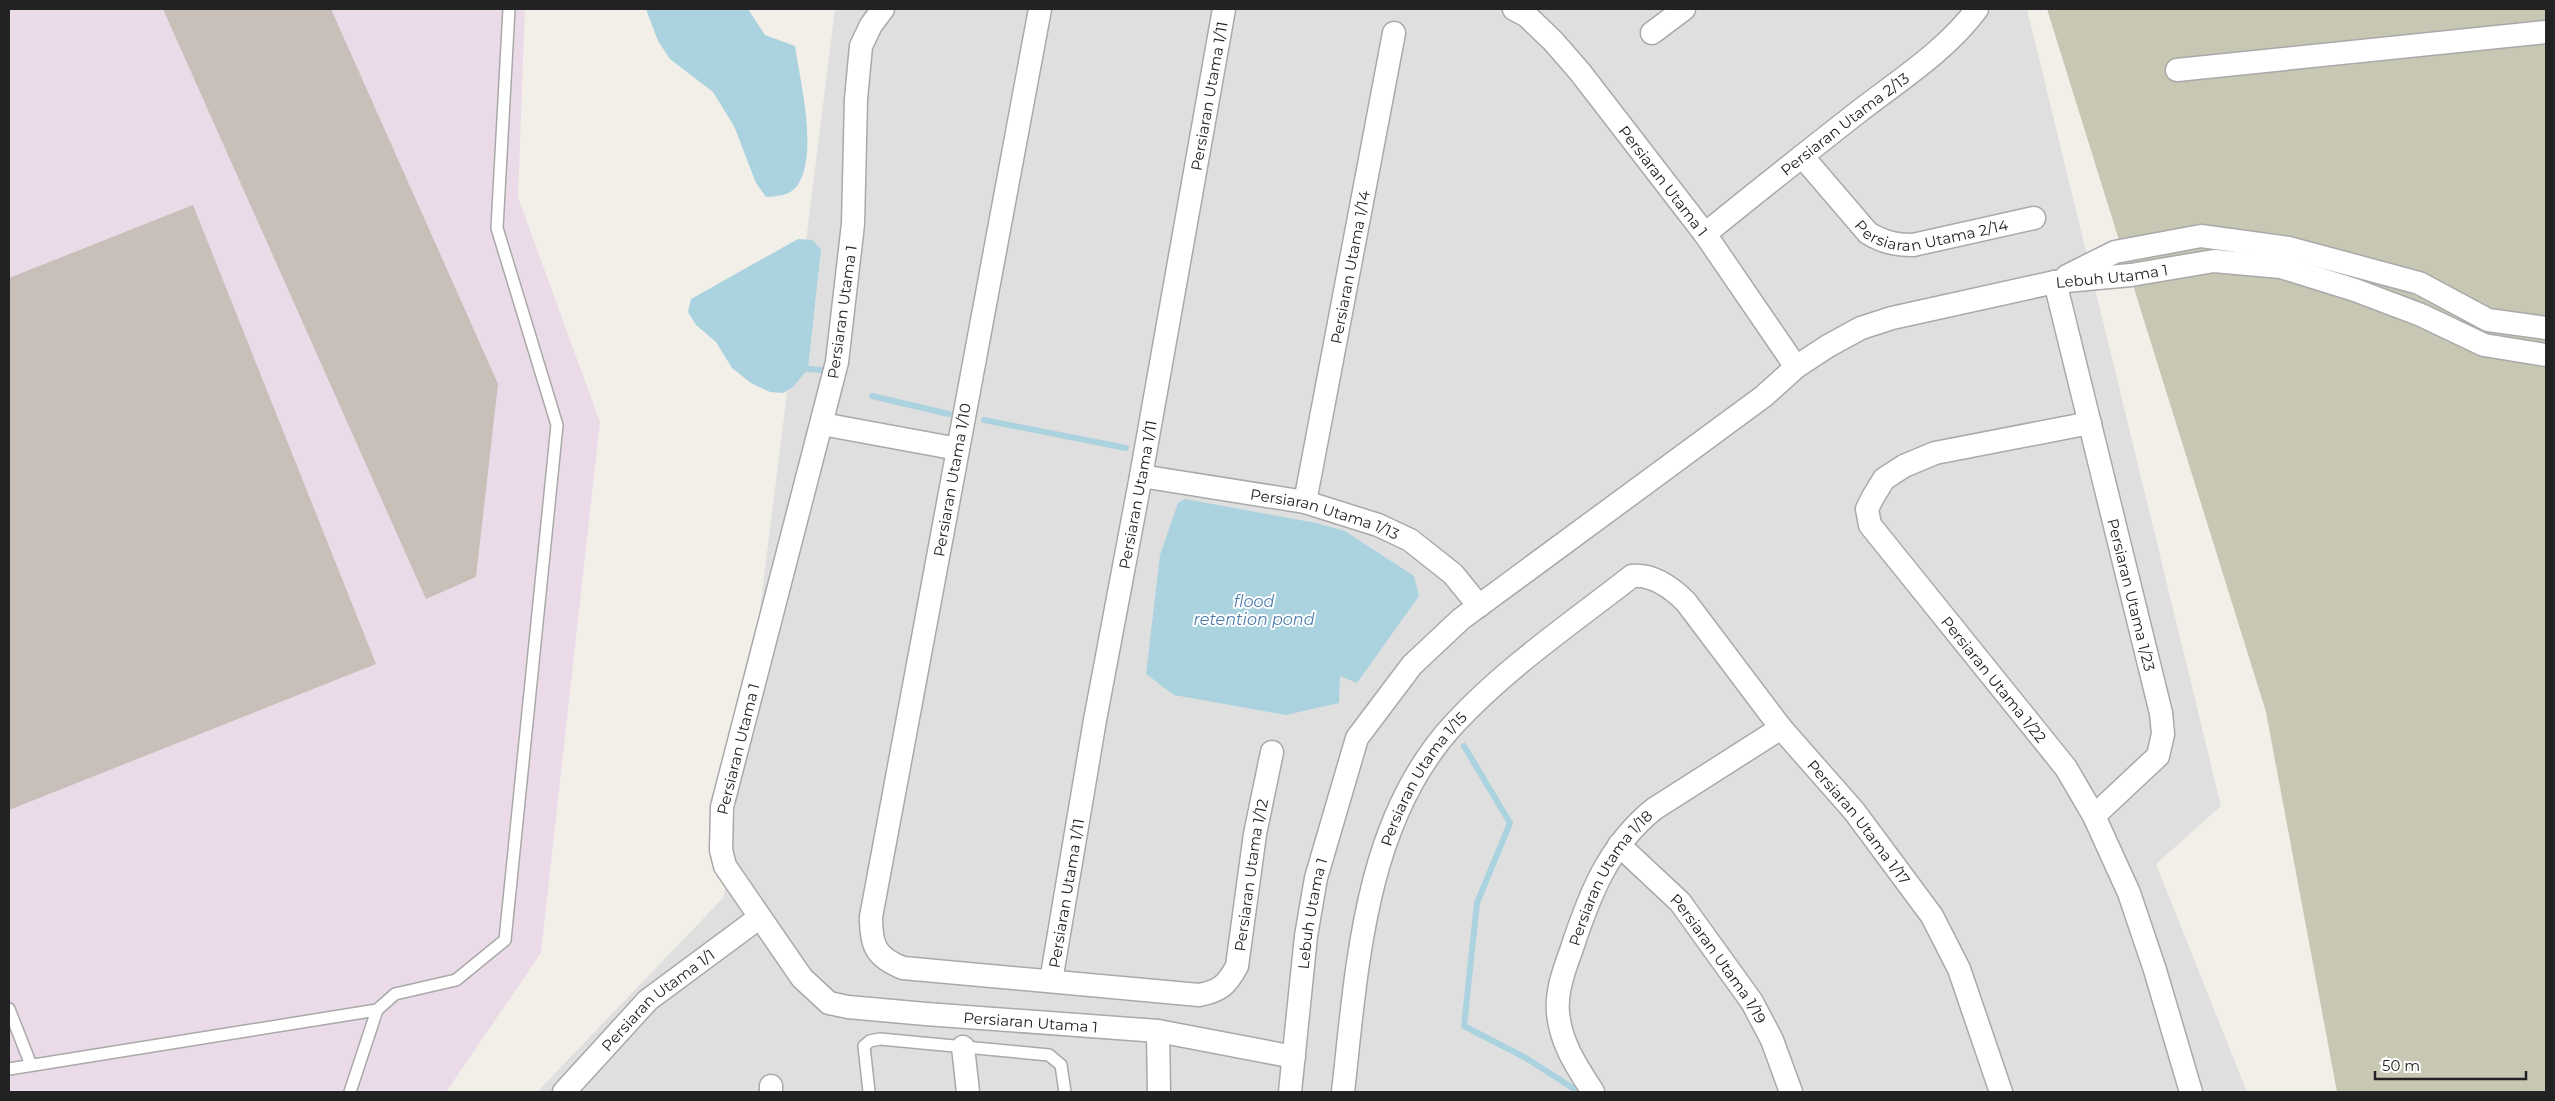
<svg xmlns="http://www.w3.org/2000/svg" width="2555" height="1101" font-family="Montserrat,sans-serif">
  <rect width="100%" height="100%" fill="#f2efe9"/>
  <path fill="#e0dfdf" d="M835 9H2027L2221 806 2156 864 2247 1092H537L724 897Z"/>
  <path fill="#ebdbe8" d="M9 9H525L518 197 600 422 541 953 446 1092H9Z"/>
  <path fill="#c7c7b4" d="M2047 9H2546V1092H2337L2266 712Z"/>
  <path fill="#aad3df" d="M646 9H748L765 35 795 46C800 81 819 155 797 186 790 196 777 196 766 197L756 183 734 126 713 92 670 59 658 41Z
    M798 239 812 240 821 249 808 369 793 387 783 393 770 392 751 383 732 368 716 342 696 325 688 312 691 299Z
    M1185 499 1316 523 1345 531 1414 576 1419 596 1357 683 1340 676 1339 703 1286 715 1174 695 1146 674 1160 555 1178 503Z"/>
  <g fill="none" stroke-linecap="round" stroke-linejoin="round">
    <path stroke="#aad3df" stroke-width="6" d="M808 369 821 370
      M872 396 949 414
      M984 420 1126 448
      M1464 746 1510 823 1477 903 1464 1026 1526 1058 1579 1092"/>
  </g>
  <path fill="#c7bfb8" d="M163 9H331L498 384 476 577 426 599Z
    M193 205 376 664 9 810V278Z"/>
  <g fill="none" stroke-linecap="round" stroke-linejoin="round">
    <defs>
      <path id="service" d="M9 1009 31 1065
        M9 1069 377 1010
        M350 1092 377 1010 395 994 456 980 505 940 557 425 497 228 509 9
        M869 1092 864 1046 870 1041 880 1039 1049 1055 1061 1065 1065 1092"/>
      <g id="minor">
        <path id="s1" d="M883 9 871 25 861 46 856 99 853 224 837 362 722 807 721 850 725 866 802 978 829 1003 848 1007 926 1014 1158 1031 1294 1057"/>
        <path id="s2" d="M1040 9 871 917C871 945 875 957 903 968L1199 995C1220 991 1227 985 1237 966L1255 834 1272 752"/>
        <path id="s3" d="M1514 9 1527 16 1553 41 1580 72 1705 234 1796 367"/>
        <path d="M1652 33 1684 9"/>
        <path d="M2177 70 2546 32"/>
        <path id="s4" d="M1802 156 1868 233C1883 242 1895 245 1913 245L2034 218"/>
        <path id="s5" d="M1705 234C1755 193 1806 153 1857 113 1898 81 1946 51 1977 9"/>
        <path d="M2067 276 2115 252 2201 236 2289 248 2419 283 2488 320 2546 328"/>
        <path id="s6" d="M2055 282 2161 713 2163 734 2158 756 2094 816"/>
        <path id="s7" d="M2090 423 1935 453 1904 466 1884 479 1873 497 1867 509 1870 525 2066 768 2094 816 2129 893 2155 970 2191 1092"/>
        <path d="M822 424 958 449"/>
        <path id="s8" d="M1141 476 1305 502 1378 525 1410 540 1453 574 1479 606"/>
        <path id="s9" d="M1305 502 1394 33"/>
        <path id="s10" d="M1619 845 1680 902 1752 1002 1772 1040 1791 1092"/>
        <path id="s11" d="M1051 981 1095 720 1141 476 1224 9"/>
        <path d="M1158 1031 1159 1092"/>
        <path d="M963 1047 968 1092"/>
        <path d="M771 1086V1092"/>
        <path id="s12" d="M564 1092 648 1000 760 917"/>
        <path id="s13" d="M1290 1092 1306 936 1316 878 1357 738 1412 665 1461 619 1764 396 1796 367 1828 346 1861 328 1892 318 2055 282 2131 275 2214 261 2281 267 2355 290 2421 315 2484 345 2546 355"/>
        <path id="s14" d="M1343 1092C1357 968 1364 820 1455 723 1507 667 1572 623 1632 576 1652 574 1672 588 1686 602L1781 728 1854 811 1932 916 1959 969 2001 1092"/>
        <path id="s15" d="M1593 1092C1577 1067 1561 1044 1558 1013 1556 992 1564 970 1571 951 1589 896 1608 846 1654 809L1781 728"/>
      </g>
    </defs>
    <use href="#service" stroke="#a9a9a9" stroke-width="14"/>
    <use href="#minor" stroke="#a9a9a9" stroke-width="25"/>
    <use href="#service" stroke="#fff" stroke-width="11"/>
    <use href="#minor" stroke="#fff" stroke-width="22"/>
  </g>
  <g text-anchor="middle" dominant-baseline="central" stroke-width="4" stroke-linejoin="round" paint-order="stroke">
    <g font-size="15" fill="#222" stroke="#fff">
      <text stroke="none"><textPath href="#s11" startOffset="899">Persiaran Utama 1/11</textPath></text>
      <text stroke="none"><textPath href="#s5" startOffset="178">Persiaran Utama 2/13</textPath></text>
      <text stroke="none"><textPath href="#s3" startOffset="229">Persiaran Utama 1</textPath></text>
      <text stroke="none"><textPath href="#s4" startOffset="166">Persiaran Utama 2/14</textPath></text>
      <text stroke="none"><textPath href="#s9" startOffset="239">Persiaran Utama 1/14</textPath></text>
      <text stroke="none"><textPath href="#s13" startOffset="1272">Lebuh Utama 1</textPath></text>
      <text transform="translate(842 312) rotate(-82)">Persiaran Utama 1</text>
      <text transform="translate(952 480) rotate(-80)">Persiaran Utama 1/10</text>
      <text stroke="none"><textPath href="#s11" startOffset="494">Persiaran Utama 1/11</textPath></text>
      <text stroke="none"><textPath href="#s8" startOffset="188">Persiaran Utama 1/13</textPath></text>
      <text stroke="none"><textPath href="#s6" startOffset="322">Persiaran Utama 1/23</textPath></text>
      <text stroke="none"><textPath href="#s7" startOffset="464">Persiaran Utama 1/22</textPath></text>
      <text transform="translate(738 749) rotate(-76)">Persiaran Utama 1</text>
      <text stroke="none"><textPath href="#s14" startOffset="328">Persiaran Utama 1/15</textPath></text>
      <text stroke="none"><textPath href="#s14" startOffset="965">Persiaran Utama 1/17</textPath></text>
      <text stroke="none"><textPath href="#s2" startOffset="1429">Persiaran Utama 1/12</textPath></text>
      <text stroke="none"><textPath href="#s15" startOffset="235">Persiaran Utama 1/18</textPath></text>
      <text stroke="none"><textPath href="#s11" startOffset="89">Persiaran Utama 1/11</textPath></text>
      <text stroke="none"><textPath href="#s13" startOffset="180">Lebuh Utama 1</textPath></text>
      <text stroke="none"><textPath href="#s10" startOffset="152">Persiaran Utama 1/19</textPath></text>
      <text stroke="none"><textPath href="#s12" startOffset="132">Persiaran Utama 1/1</textPath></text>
      <text stroke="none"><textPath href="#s1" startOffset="1255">Persiaran Utama 1</textPath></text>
    </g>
    <g font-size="16" font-style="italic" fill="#4a7aab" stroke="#fff">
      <text x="1254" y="601">flood<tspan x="1254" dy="18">retention pond</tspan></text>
    </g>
  </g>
  <rect width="2555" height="1101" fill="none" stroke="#222222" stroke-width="20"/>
  <path d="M2375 1071v8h151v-8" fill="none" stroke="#222222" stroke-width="2.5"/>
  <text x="2382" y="1071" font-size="15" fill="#222222" stroke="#ffffff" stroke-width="4" paint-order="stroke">50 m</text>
</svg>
